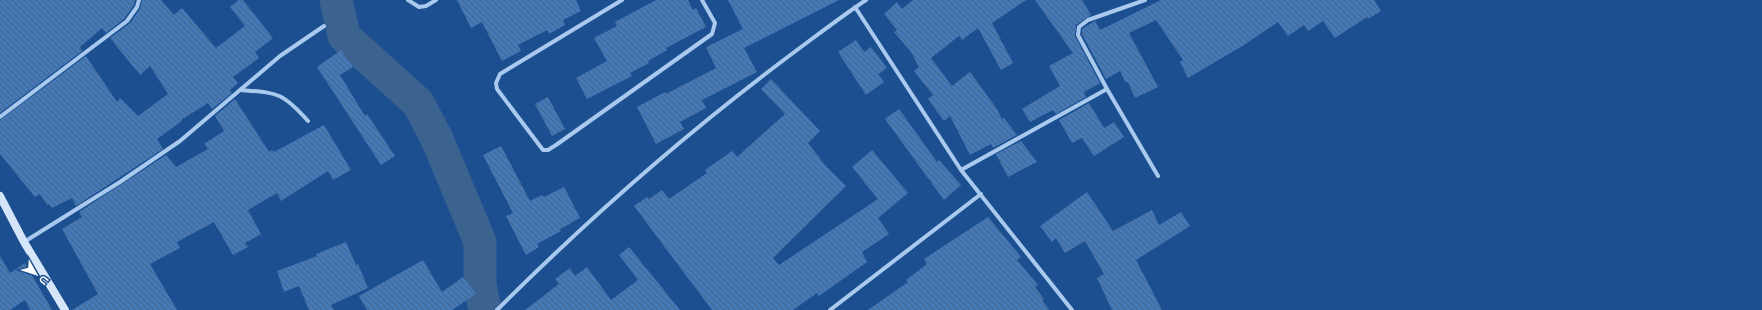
<svg xmlns="http://www.w3.org/2000/svg" width="1762" height="310" font-family="Raleway,sans-serif">
  <defs>
    <pattern id="building-back-hatch" width="6" height="6" patternUnits="userSpaceOnUse"><rect width="6" height="6" fill="#4478b7"/><path d="M-1 5l2 2M0 0l6 6M5-1l2 2" fill="none" stroke="#486282"/></pattern>
  </defs>
  <rect width="100%" height="100%" fill="#1b4f8f"/>
  <g fill="none" stroke-linecap="round" stroke-linejoin="round">
    <path stroke="#3c6290" stroke-width="33" d="M336 0 344 36 418 103 437 139 480 242V284L485 310"/>
  </g>
  <path fill="url(#building-back-hatch)" d="M0 0H135L134 5 124 19 106 33 102 28 80 47 82 51 0 113Z
    M142 0H161L174 15 182 8 216 48 245 26 230 7 239 0H243L273 38 255 52 259 58 233 77 238 83 230 90 232 93 212 109 208 103 181 120 182 121 157 139 163 149 76 206 72 198 52 208 49 204 47 205 40 194 35 197 0 154V120L86 56 117 102 120 98 138 116 168 94 150 66 140 75 110 38 130 23 140 9Z
    M457 0H576L581 11 563 20 565 25 549 34 547 30 518 45 521 51 502 61 482 22 471 28Z
    M656 0H688L693 10 696 8 706 27 666 48 667 50 648 61 649 63 630 73 632 76 587 99 576 78 607 61 594 38 617 26 615 22Z
    M728 0H839L744 48 757 72 702 100 706 108 680 122 684 129 656 144 637 107 665 92 666 94 716 68 706 47 743 29Z
    M913 0H1026L992 23 1013 63 1001 70 978 28 962 40 959 36 931 58 952 86 970 72 997 109 1002 119 1004 118 1017 135 993 148 991 144 970 155 950 116 944 121 928 99 933 95 914 71 919 67 911 52 894 32 897 30 884 14 897 2 902 9Z
    M1035 0H1082L1091 15 1076 25 1075 36 1100 83 1084 92 1086 97 1056 114 1053 110 1030 122 1022 109 1060 86 1049 66 1073 53Z
    M1161 0H1374L1381 11 1368 19 1367 17 1335 38 1323 21 1308 31 1304 25 1288 36 1278 22 1244 45 1188 78 1180 62 1183 60 1156 20 1129 33 1158 87 1135 98 1128 82 1126 83 1120 71 1106 79 1082 34V29L1095 21 1100 30Z
    M856 40 864 52 871 47 887 68 878 74 884 82 866 95 838 52Z
    M341 50 353 67 340 75 365 116 367 114 395 156 381 165 317 67Z
    M771 79 820 131 808 143 825 165 846 186 773 258 779 265 878 199 852 167 872 150 908 193 878 218 889 234 862 252 867 262 819 296 817 293 793 310H712L634 206 647 197 649 199 662 190 669 199 707 173 705 170 732 151 737 157 785 114 761 89Z
    M548 97 565 129 552 136 535 104Z
    M235 99 269 152 272 150 274 152 324 125 351 170 333 180 328 171 281 201 277 193 248 210 261 234 245 243 248 247 233 255 214 222 177 242 180 248 150 264 177 310H72L98 294 62 229 82 217 79 212 166 155 176 167 208 149 204 144 224 131 215 116Z
    M1089 103 1104 128 1114 122 1124 137 1094 156 1082 138 1072 143 1059 120Z
    M899 109 937 162 939 160 961 185 944 200 885 119Z
    M1021 141 1037 162 1008 177 996 154Z
    M501 146 530 201 542 195 544 197 564 187 580 218 560 229 561 231 537 244 539 247 526 255 506 216 513 213 483 155Z
    M1087 192 1113 231 1152 210 1159 225 1181 212 1190 226 1136 260 1162 310H1112L1097 278 1104 274 1085 241 1065 253 1056 238 1052 242 1040 226Z
    M988 217 1021 257 1017 260 1038 285 1035 287 1044 299 1042 300 1049 310H868L908 282 906 280 927 264 924 259Z
    M346 242 356 265 358 264 368 288 331 305 334 310H309L299 286 284 292 277 271 317 256 316 254Z
    M629 247 680 310H525L559 284 555 279 570 268 575 276 587 267 611 300 638 280 619 255Z
    M0 256 10 273 25 263 52 310H30L25 300 10 310H0Z
    M423 260 442 292 463 277 476 294 452 310H367L359 296Z"/>
  <g fill="none" stroke-linecap="round" stroke-linejoin="round">
    <path stroke="#a9c9ee" stroke-width="4" d="M408 0 419 7 426 6 436 0
      M622 0 500 74 496 83 497 89 543 150H548L556 145 712 34 715 23 702 0
      M855 7 961 170 1072 310
      M1107 89 1078 35 1079 27 1088 20 1145 0
      M241 90C278 93 282 92 308 121
      M0 117 127 21 137 7 139 0
      M961 170 1107 89 1158 176
      M24 242 120 182 180 141 280 56 324 26
      M497 310C590 217 691 129 797 50 820 33 842 16 866 0
      M830 310 981 194"/>
    <path stroke="#d6e6fa" stroke-width="8" d="M0 196 24 242 65 310"/>
  </g>
  <g transform="translate(36 274) rotate(129)" stroke="#1b4f8f" stroke-width="3" paint-order="stroke">
  <path d="M0-3L7 15L0 10L-7 15Z" fill="#ffffff"/>
  <text y="-6" font-size="11" font-weight="bold" text-anchor="middle" fill="#ffffff">U</text>
  </g>
</svg>
